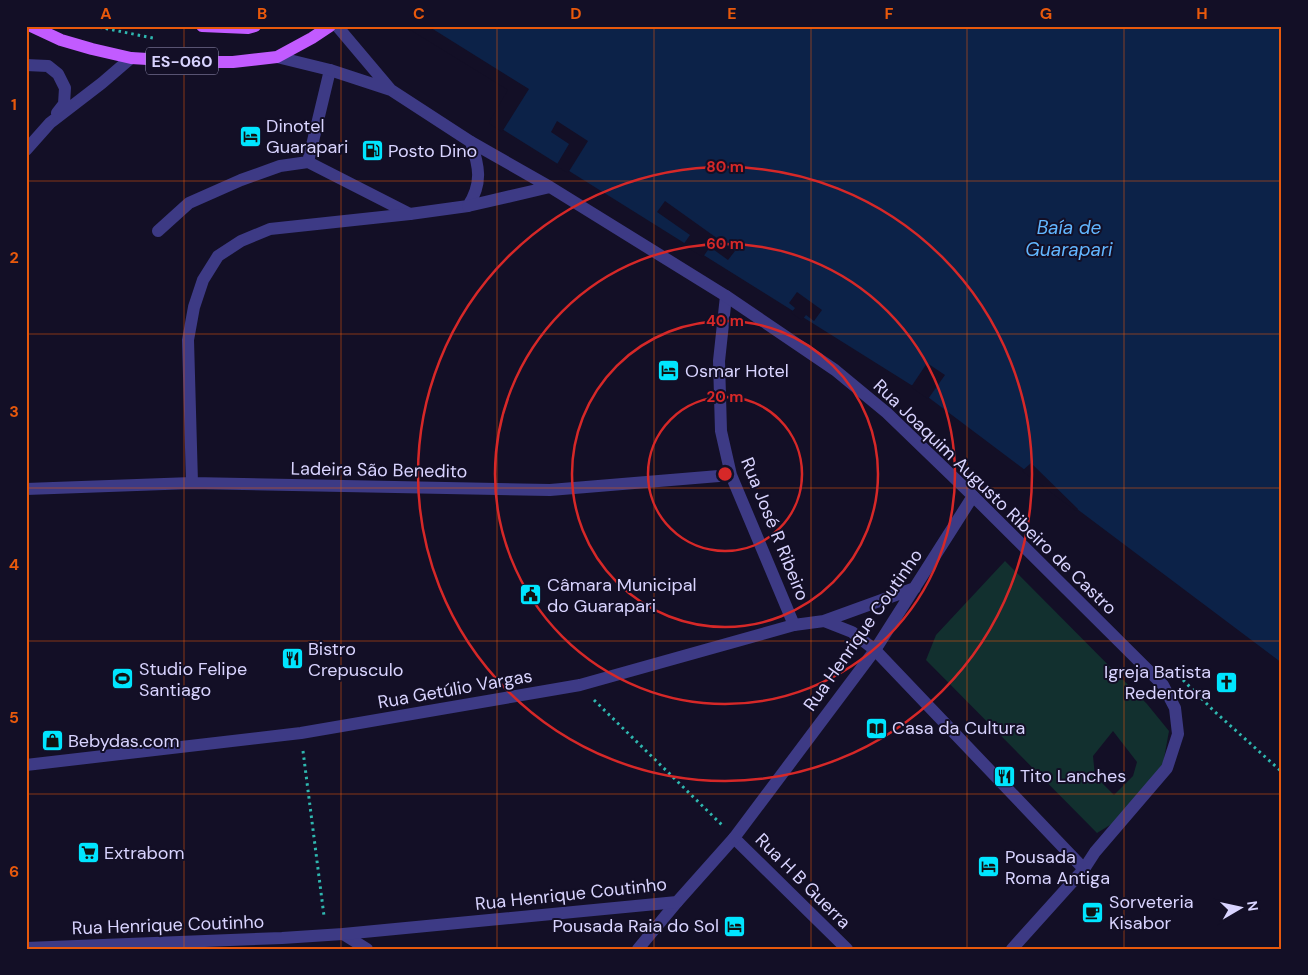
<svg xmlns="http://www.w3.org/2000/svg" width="1308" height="975" font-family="'DM Sans',sans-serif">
  <rect width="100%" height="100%" fill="#130f26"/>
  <path fill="#12302f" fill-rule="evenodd" d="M1005 561 1147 704 1169 731 1163 764 1123 817 1097 833 926 660 936 635ZM1113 731 1137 762 1133 776 1114 795 1095 776 1093 756Z"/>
  <path fill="#0c2248" d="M406 26H1282V663L916 388 491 122 511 89Z"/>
  <path fill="#130f26" d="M404 26H428L529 89 502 132 490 124 489 122 508 90Z
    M557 121 588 141 568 173 556 166 569 144 551 132Z
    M665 201 735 251 728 260 710 247 703 257 683 245 690 235 657 212Z
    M797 292 822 310 814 321 806 315 802 320 791 313 795 308 789 303Z
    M927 363 945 375 928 399 911 387Z
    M1031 463 1078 509 1076 511 1022 471Z"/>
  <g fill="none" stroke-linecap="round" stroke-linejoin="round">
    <path stroke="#2fb8b0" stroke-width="3" stroke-dasharray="2.5 4" stroke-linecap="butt" d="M93 26 153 38
      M1183 680 1214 711 1282 772
      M594 700 722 825
      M303 751 324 916"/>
    <path stroke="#3d3a85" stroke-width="12" d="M308 162 330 70
      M158 231 189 203 241 180 280 166 308 162 410 214"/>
    <path stroke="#3d3a85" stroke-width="12" d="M726 296 719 361 721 431 731 475 794 625
      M192 483 188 340 194 307 203 280 218 256 241 241 270 229 410 214 468 206C483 183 479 166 471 142
      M26 489 192 483 550 490 731 475
      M973 496 1163 685 1175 708 1178 734 1167 768 1095 852 1084 869 1012 949
      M875 650 1084 869
      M734 838 847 949
      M343 934 367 949
      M638 949 677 902"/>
    <path stroke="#3d3a85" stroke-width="12" d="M337 26 391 90
      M26 65 48 66 58 74 65 88 64 104 57 113
      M26 150 50 123 102 83 131 58
      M468 206 550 187
      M824 621 915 588
      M26 765 301 733 580 685 794 625 824 621 852 632 875 650
      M26 948 282 938 343 934 677 902 734 838 875 650 973 496 887 413 835 370 726 296 550 187 471 142 391 90 330 70 277 57"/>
    <path stroke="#c25bff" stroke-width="12" d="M31 26 61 40 92 49 131 58 197 62H233L277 57 312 38 330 26
      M202 26 248 28 255 26"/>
  </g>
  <path fill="none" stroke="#e8590c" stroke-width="1" stroke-opacity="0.55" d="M184 26V949M341 26V949M497 26V949M654 26V949M811 26V949M967 26V949M1124 26V949M26 181H1282M26 334H1282M26 488H1282M26 641H1282M26 794H1282"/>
  <g fill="none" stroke="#d62828" stroke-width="2.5">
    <circle cx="725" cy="474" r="77"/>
    <circle cx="725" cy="474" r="153"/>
    <circle cx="725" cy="474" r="230"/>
    <circle cx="725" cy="474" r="307"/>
  </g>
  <defs>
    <symbol id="hotel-square" viewBox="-11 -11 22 22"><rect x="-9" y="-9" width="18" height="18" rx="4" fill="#00e5ff" stroke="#130f26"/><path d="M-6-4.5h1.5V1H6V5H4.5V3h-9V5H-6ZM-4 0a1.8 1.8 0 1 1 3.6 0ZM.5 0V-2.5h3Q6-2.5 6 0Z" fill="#111"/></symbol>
    <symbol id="fuel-square" viewBox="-11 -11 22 22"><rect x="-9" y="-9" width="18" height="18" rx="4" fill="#00e5ff" stroke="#130f26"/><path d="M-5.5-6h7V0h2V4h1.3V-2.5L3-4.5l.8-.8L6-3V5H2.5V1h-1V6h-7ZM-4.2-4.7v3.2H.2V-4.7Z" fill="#111"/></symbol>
    <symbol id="civic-square" viewBox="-11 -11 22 22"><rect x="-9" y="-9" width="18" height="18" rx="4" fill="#00e5ff" stroke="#130f26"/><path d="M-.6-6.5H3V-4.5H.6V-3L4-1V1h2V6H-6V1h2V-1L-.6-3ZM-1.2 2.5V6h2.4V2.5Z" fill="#111"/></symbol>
    <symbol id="restaurant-square" viewBox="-11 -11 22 22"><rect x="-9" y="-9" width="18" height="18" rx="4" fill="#00e5ff" stroke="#130f26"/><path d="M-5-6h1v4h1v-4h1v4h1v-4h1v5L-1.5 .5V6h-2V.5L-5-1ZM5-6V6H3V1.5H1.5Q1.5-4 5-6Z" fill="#111"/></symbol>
    <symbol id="stadium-square" viewBox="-11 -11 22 22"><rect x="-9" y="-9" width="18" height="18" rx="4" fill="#00e5ff" stroke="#130f26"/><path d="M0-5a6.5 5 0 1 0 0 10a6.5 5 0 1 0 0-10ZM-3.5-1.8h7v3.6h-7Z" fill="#111"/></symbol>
    <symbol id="church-square" viewBox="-11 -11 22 22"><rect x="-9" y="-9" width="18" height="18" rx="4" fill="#00e5ff" stroke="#130f26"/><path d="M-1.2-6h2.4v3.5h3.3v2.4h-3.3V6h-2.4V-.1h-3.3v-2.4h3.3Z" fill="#111"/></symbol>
    <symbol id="library-square" viewBox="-11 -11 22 22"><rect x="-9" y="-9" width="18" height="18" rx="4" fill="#00e5ff" stroke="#130f26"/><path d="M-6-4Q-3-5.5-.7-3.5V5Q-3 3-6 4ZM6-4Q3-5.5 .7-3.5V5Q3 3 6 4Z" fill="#111"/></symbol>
    <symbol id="shop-square" viewBox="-11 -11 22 22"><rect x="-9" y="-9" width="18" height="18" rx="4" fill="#00e5ff" stroke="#130f26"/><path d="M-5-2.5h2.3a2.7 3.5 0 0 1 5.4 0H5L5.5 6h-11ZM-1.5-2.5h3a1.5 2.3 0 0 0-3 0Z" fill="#111"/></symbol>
    <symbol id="supermarket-square" viewBox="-11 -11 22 22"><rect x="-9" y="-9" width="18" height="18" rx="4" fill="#00e5ff" stroke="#130f26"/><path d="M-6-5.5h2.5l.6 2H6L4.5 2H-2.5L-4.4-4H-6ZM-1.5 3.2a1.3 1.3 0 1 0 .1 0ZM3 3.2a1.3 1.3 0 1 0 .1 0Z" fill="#111"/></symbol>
    <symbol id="cafe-square" viewBox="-11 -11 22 22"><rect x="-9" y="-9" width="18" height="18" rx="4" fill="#00e5ff" stroke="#130f26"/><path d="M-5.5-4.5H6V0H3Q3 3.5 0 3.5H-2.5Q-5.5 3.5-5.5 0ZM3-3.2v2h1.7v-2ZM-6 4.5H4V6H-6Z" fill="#111"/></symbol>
  </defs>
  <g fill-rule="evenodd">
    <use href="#hotel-square" x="238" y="124" width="25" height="25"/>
    <use href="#fuel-square" x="360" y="138" width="25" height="25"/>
    <use href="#hotel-square" x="656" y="358" width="25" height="25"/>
    <use href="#civic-square" x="518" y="582" width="25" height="25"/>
    <use href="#restaurant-square" x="280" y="646" width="25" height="25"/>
    <use href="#stadium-square" x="110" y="666" width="25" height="25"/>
    <use href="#church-square" x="1214" y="670" width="25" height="25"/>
    <use href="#library-square" x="864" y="716" width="25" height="25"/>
    <use href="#shop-square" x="40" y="728" width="25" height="25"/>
    <use href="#restaurant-square" x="992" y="764" width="25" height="25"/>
    <use href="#supermarket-square" x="76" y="840" width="25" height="25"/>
    <use href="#hotel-square" x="976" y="854" width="25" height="25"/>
    <use href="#cafe-square" x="1080" y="900" width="25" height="25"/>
    <use href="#hotel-square" x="722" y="914" width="25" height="25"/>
  </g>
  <g text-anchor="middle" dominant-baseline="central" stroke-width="4" stroke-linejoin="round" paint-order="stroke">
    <rect fill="#130f26" stroke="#9e99be" stroke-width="1" x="146" y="47.5" width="72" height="27" rx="4"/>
    <g font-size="16" font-weight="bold" fill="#d9d4ff">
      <text x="182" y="61">ES-060</text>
    </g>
    <g font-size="18" fill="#d9d4ff" stroke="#130f26" text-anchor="start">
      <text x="266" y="126">Dinotel<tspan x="266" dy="21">Guarapari</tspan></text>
      <text x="388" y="151">Posto Dino</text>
      <text x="685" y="371">Osmar Hotel</text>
      <text x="547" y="585">Câmara Municipal<tspan x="547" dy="21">do Guarapari</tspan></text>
      <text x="308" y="649">Bistro<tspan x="308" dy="21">Crepusculo</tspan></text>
      <text x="139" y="669">Studio Felipe<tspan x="139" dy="21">Santiago</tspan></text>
      <text x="1211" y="672" text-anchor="end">Igreja Batista<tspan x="1211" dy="21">Redentora</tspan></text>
      <text x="892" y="728">Casa da Cultura</text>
      <text x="68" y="741">Bebydas.com</text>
      <text x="1020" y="776">Tito Lanches</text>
      <text x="104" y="853">Extrabom</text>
      <text x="1005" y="857">Pousada<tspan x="1005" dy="21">Roma Antiga</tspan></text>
      <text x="1109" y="902">Sorveteria<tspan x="1109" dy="21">Kisabor</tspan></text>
      <text x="719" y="926" text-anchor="end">Pousada Raia do Sol</text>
    </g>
    <g font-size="18" fill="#d9d4ff" stroke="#130f26">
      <text transform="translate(379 470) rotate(1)">Ladeira São Benedito</text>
      <text transform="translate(995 497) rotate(44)">Rua Joaquim Augusto Ribeiro de Castro</text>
      <text transform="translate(775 529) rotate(68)">Rua José R Ribeiro</text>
      <text transform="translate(863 630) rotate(-55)">Rua Henrique Coutinho</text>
      <text transform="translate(455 689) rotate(-10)">Rua Getúlio Vargas</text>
      <text transform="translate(803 881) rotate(45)">Rua H B Guerra</text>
      <text transform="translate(571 894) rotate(-6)">Rua Henrique Coutinho</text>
      <text transform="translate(168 925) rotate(-2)">Rua Henrique Coutinho</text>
    </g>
    <g font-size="19" font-style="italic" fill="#62b6ff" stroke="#130f26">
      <text x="1069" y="227">Baía de<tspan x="1069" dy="22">Guarapari</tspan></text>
    </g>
  </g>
  <circle cx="725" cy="474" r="8" fill="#d62828" stroke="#130f26" stroke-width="2.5"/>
  <g font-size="15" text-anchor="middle" font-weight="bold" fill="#d62828" stroke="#130f26" stroke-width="4" stroke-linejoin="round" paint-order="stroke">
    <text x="725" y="172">80 m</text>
    <text x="725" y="249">60 m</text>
    <text x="725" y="326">40 m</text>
    <text x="725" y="402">20 m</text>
  </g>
  <rect width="1308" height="975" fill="none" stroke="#130f26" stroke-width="55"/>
  <g transform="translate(1240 908) rotate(81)" stroke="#130f26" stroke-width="4" paint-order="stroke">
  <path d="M0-4L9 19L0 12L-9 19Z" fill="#d9d4ff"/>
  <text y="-8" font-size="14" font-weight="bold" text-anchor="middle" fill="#d9d4ff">N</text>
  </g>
  <rect x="28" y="28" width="1252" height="920" fill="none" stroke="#e8590c" stroke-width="2"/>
  <g font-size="16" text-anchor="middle" font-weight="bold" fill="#e8590c">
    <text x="106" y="19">A</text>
    <text x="262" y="19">B</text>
    <text x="419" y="19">C</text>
    <text x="576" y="19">D</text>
    <text x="732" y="19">E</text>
    <text x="889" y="19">F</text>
    <text x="1046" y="19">G</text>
    <text x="1202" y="19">H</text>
    <text x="14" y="110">1</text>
    <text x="14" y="263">2</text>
    <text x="14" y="417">3</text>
    <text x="14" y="570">4</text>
    <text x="14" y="723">5</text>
    <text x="14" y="877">6</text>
  </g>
</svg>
